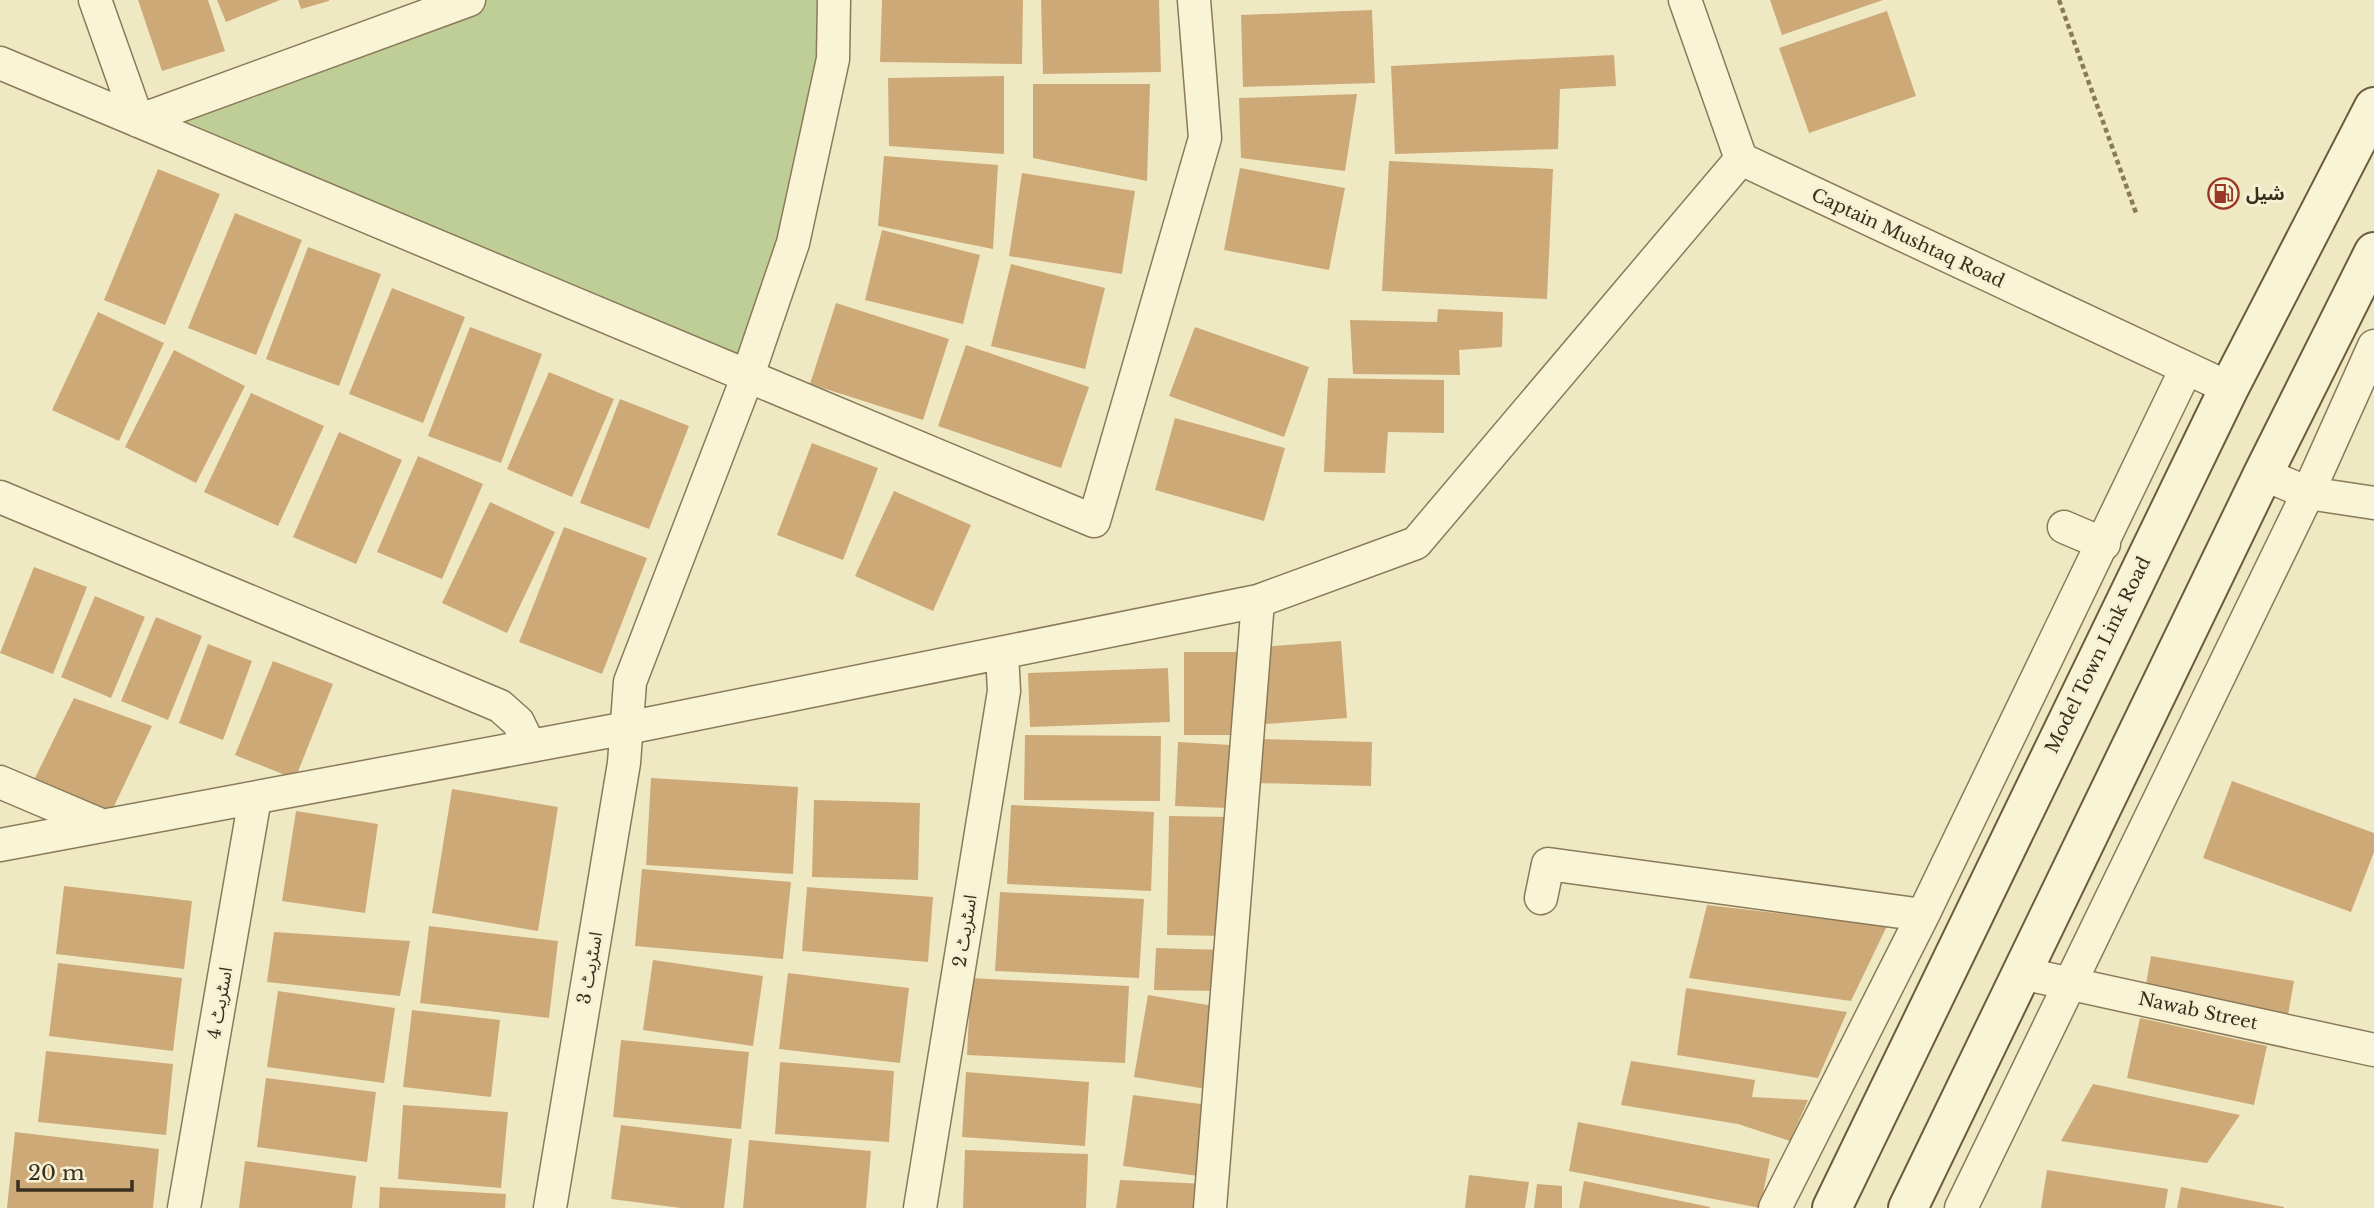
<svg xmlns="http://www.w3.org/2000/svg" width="2374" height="1208" font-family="'Libre Baskerville','Noto Sans Arabic',serif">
  <rect width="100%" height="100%" fill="#efe9c3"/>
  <path fill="#bfce97" d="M469 0H834L747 378 138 121Z"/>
  <path fill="#cea978" d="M138 0H208L225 51 162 71Z
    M217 0H280L226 22Z
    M298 0H329V1L301 9Z
    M882 0H1023L1022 64 880 62Z
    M1041 0H1159L1161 72 1043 74Z
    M1770 0H1883L1782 35Z
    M1372 10 1375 83 1243 87 1241 15Z
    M1887 11 1916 96 1809 133 1779 48Z
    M1614 55 1616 86 1560 89 1558 149 1395 154 1391 66Z
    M1004 76V154L889 146 888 78Z
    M1033 84H1150L1147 181 1033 158Z
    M1357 94 1345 171 1241 158 1239 98Z
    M884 156 998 165 993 249 878 226Z
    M1389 161 1553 169 1547 299 1382 291Z
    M1240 168 1345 188 1329 270 1224 250Z
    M158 169 220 194 165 325 104 300Z
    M1022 173 1135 191 1122 274 1009 256Z
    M235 213 302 240 256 355 188 328Z
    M882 230 980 255 963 324 865 300Z
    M308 247 381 274 339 386 266 359Z
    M1011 264 1105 288 1085 369 991 346Z
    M392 288 465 317 423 423 349 394Z
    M836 303 949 339 923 420 810 384Z
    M1438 309 1503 312 1502 347 1459 350 1460 375 1353 374 1350 320 1437 322Z
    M98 312 164 343 119 441 52 410Z
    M470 327 542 354 501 463 428 436Z
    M1195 327 1309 367 1284 437 1169 396Z
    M966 345 1089 387 1061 468 938 426Z
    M174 350 245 386 196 483 125 447Z
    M549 372 614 399 572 497 507 469Z
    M1328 378 1444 380V433L1388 432 1385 473 1324 472Z
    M251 393 324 426 278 526 204 492Z
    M620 399 689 426 649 529 580 503Z
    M1175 418 1285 448 1264 521 1155 490Z
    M339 432 402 460 356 564 293 537Z
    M812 443 878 468 843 560 777 535Z
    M418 456 483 484 442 579 377 552Z
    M894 491 971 525 933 611 855 576Z
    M490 502 555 532 507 633 442 603Z
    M564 527 647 558 602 674 519 642Z
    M34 567 87 587 53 674 0 653Z
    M95 596 145 617 111 698 61 677Z
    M156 617 202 636 168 720 121 701Z
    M1341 641 1347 718 1265 724 1258 647Z
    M208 644 252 661 223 740 179 723Z
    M1184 652H1239V735H1184Z
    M273 661 333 684 295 779 235 755Z
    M1168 668 1170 722 1030 727 1028 673Z
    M74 698 152 726 108 819 33 782Z
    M1025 735 1161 736 1160 801 1024 800Z
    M1258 739 1372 742 1371 786 1257 783Z
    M1178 742 1231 745 1228 808 1175 806Z
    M651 778 798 787 793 874 646 865Z
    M2232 781 2374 833V852L2351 912 2203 858Z
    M452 789 558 807 538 931 432 913Z
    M814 800 920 803 918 880 812 877Z
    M1011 805 1154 812 1151 891 1007 884Z
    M296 811 378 824 365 913 282 901Z
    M1169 816 1230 817 1227 936 1167 935Z
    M642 869 791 882 783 959 635 946Z
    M64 886 192 901 184 969 56 954Z
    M807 887 933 897 928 962 802 951Z
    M1000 892 1144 899 1139 978 995 971Z
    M1707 905 1887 926 1851 1001 1689 978Z
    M429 926 558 941 549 1018 420 1003Z
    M274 932 410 941 400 996 267 982Z
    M1156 948 1224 950 1222 991 1154 990Z
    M2151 956 2294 981 2286 1026 2143 1001Z
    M653 960 763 976 753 1046 643 1030Z
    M58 963 182 978 173 1051 49 1036Z
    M788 973 909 988 900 1063 779 1049Z
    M971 978 1129 986 1125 1063 967 1055Z
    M1686 988 1847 1012 1818 1078 1677 1055Z
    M278 991 395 1008 384 1083 267 1067Z
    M1148 995 1226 1008 1212 1090 1134 1077Z
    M412 1010 500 1020 491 1097 403 1087Z
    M2140 1018 2267 1046 2254 1105 2127 1078Z
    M621 1040 749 1052 741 1129 613 1117Z
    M46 1051 173 1064 166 1135 38 1122Z
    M1631 1061 1755 1080 1752 1097 1808 1100 1790 1141 1738 1124 1621 1105Z
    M780 1062 894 1071 889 1142 775 1134Z
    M966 1072 1089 1082 1085 1146 962 1137Z
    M266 1078 376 1092 367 1162 257 1147Z
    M2093 1084 2240 1115 2207 1163 2061 1141Z
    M1133 1095 1216 1106 1206 1177 1123 1166Z
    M403 1105 508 1112 501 1188 398 1179Z
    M1578 1122 1770 1159 1760 1208 1569 1171Z
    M621 1125 732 1139 724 1208H681L611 1199Z
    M15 1132 159 1149 153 1208H7Z
    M749 1140 871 1151 866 1208H743Z
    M965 1150 1088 1154 1086 1208H963Z
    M245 1161 356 1176 352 1208H239Z
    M2047 1170 2168 1189 2165 1208H2041Z
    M1469 1175 1529 1182 1525 1208H1465Z
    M1120 1180 1207 1184V1208H1116Z
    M1584 1181 1710 1207V1208H1579Z
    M1537 1184 1562 1186V1208H1534Z
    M380 1187 506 1194 505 1208H379Z
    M2181 1187 2284 1207V1208H2177Z"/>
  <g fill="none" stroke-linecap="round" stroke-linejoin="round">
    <defs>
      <path id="minor" d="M95 0 138 121 469 0
        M1685 0 1741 159 2229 388
        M0 63 1094 521 1205 138 1194 0
        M2263 474 2308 493 2374 503
        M0 497 500 706 518 722 529 745
        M2064 527 2104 544
        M0 782 101 825
        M0 845 627 728 1258 601 1416 543 1741 159
        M1541 898 1548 864 1923 915
        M2021 973 2374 1050
        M184 1208 255 798
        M550 1208 624 763 630 682 747 378 793 243 833 59 834 0
        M920 1208 1004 691 1002 653
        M1210 1208 1258 601
        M1775 1208 1923 915 2186 369
        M1961 1208 2308 493 2374 346"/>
      <path id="secondary" d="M1832 1208 2229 388 2374 107
        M1908 1208 2263 474 2374 252"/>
    </defs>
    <use href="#minor" stroke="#8a7a59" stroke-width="35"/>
    <use href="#secondary" stroke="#6c5b3c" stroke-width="42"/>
    <path stroke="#8a7a59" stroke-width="4.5" stroke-dasharray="5 3.5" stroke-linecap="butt" d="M2059 0 2136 213"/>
    <use href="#minor" stroke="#faf4d7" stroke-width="32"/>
    <use href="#secondary" stroke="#faf4d7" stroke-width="38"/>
  </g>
  <defs>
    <symbol id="fuel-ring" viewBox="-11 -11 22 22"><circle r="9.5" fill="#f6f1d3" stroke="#9a3828" stroke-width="1.5"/><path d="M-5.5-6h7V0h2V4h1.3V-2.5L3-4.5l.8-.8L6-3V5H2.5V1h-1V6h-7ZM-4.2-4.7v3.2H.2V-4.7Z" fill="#9a3828"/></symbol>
  </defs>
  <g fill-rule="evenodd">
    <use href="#fuel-ring" x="2206" y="176" width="35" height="35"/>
  </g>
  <g text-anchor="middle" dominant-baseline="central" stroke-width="6" stroke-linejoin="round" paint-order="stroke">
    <g font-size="18" font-weight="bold" fill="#392f1e" stroke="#f6f1d3" text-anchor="start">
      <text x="2246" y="194">شیل</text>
    </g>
    <g font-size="18" fill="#392f1e" stroke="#f6f1d3">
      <text transform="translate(1908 238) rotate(25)">Captain Mushtaq Road</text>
      <text transform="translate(2098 655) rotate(-64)">Model Town Link Road</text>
      <text transform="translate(965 931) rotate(-81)">اسٹریٹ 2</text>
      <text transform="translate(590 968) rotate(-80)">اسٹریٹ 3</text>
      <text transform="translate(220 1003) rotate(-80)">اسٹریٹ 4</text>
      <text transform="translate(2198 1011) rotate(12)">Nawab Street</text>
    </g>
  </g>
  <path d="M18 1180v10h114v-10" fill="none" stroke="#392f1e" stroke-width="3.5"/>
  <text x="28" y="1180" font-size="21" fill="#392f1e" stroke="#f6f1d3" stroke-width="5" paint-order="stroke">20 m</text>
</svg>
